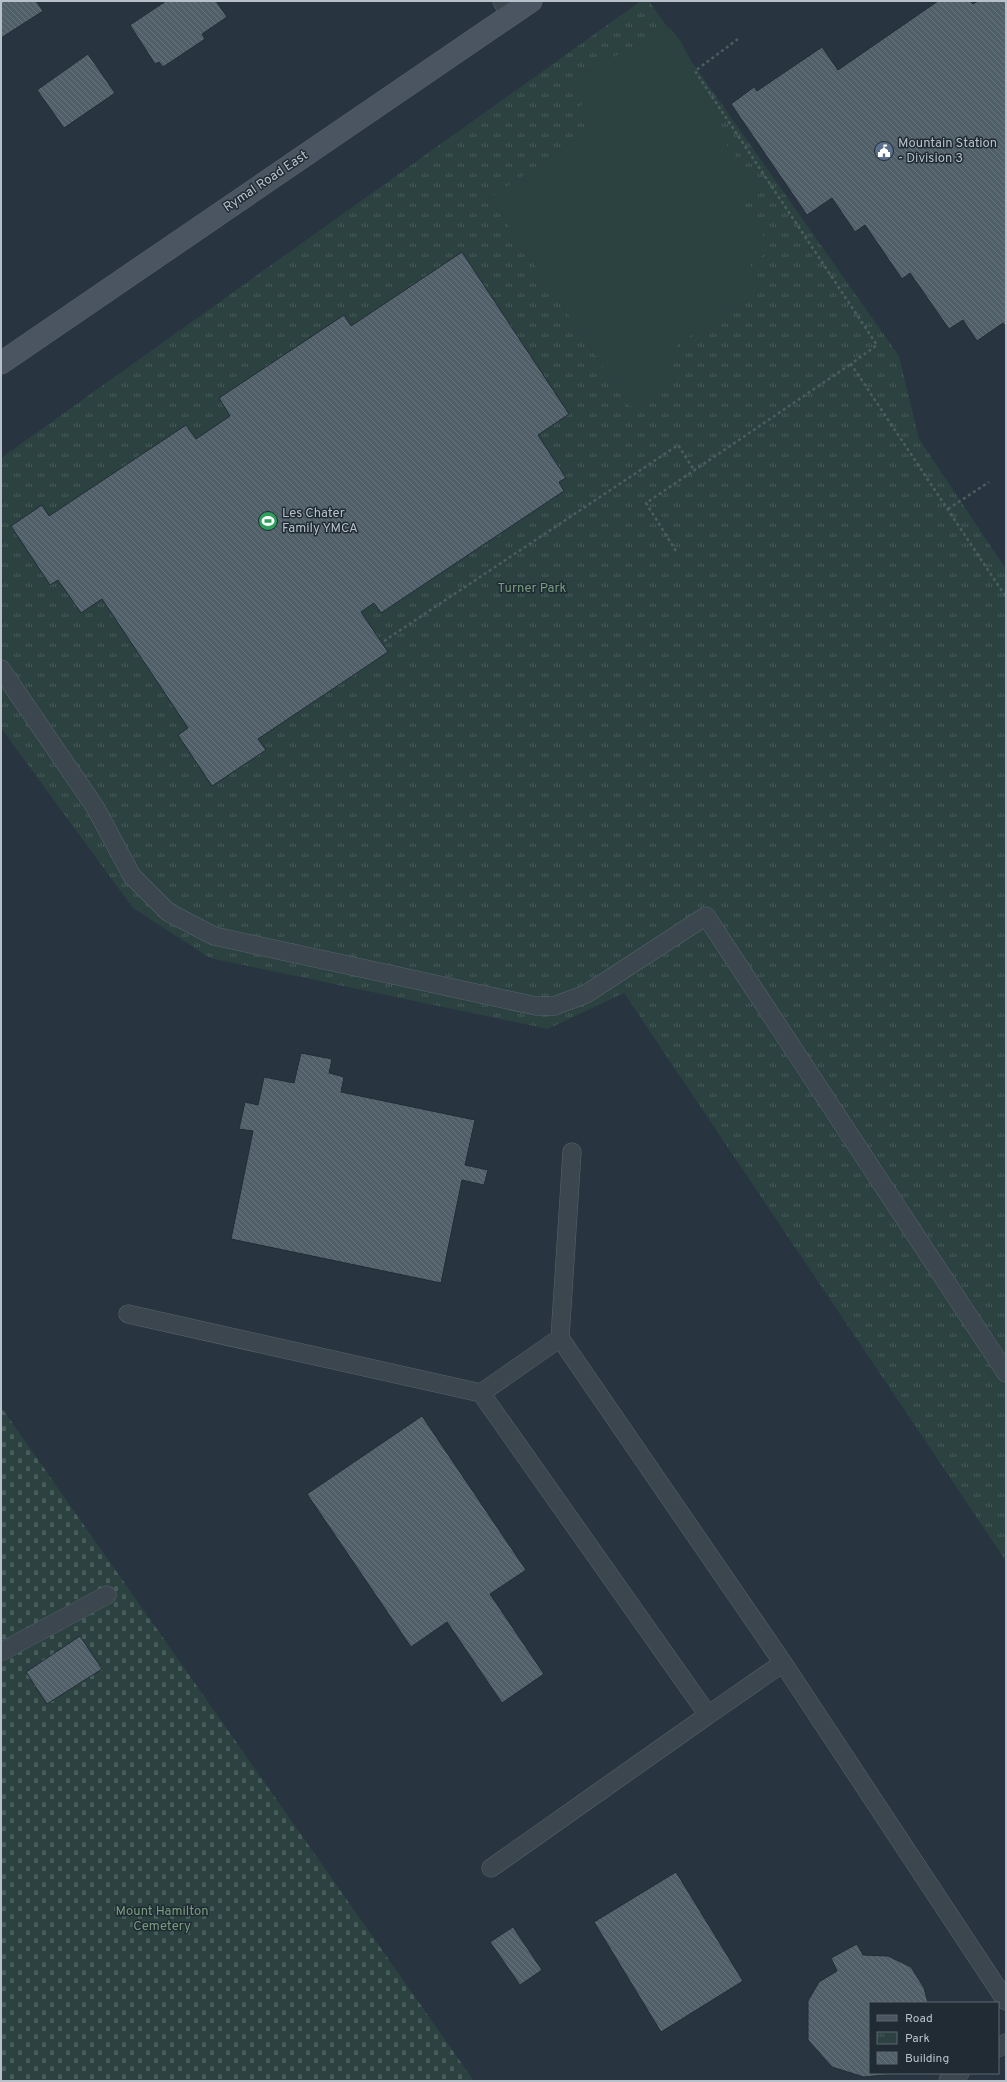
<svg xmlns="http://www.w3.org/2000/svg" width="1007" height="2082" font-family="Overpass,sans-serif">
  <defs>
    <pattern id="cemetery-stones" width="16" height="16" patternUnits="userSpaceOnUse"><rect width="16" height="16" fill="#2b4241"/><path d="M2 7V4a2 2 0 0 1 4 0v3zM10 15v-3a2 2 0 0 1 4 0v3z" fill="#485c5b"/></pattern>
    <pattern id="park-tufts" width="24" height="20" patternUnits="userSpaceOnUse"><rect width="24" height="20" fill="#2b4241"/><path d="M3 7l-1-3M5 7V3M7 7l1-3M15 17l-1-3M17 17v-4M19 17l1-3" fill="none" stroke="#485c5b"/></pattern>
    <pattern id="building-back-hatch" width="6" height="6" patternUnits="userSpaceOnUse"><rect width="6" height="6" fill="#515f69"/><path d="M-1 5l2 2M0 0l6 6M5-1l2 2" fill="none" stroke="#68747d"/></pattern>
  </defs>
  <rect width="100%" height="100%" fill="#28343f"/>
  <path fill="url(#cemetery-stones)" d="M1 1407 474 2081H1Z"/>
  <path fill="url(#park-tufts)" d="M641 1H649L899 356 919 439 1006 569V1561L624 993 548 1029 210 958 133 908 1 728V458Z"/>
  <path fill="#2b4241" d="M670 28 680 40 723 120 713 126 761 191 742 205 772 249 750 264 765 287 678 344 666 363 675 377 630 407 490 198 594 127 589 118 581 120 575 109 586 102 573 78Z"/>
  <path fill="url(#building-back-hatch)" stroke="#222d36" d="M1 1H36L43 11 1 38Z
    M166 1H216L227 17 202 34 205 39 163 67 159 62 155 64 130 25Z
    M938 1H970L973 4 978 1H1006V327L1003 323 977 341 963 320 949 329 910 273 902 279 865 225 855 232 832 198 807 215 731 104 754 87 757 91 822 47 838 70Z
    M88 54 115 93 64 128 37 90Z
    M462 252 569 414 538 435 566 478 559 482 564 491 381 613 374 603 361 612 388 652 258 739 266 750 212 786 178 735 188 728 102 599 81 613 58 580 50 585 11 526 42 505 49 516 186 425 196 439 230 416 219 398 344 315 351 326Z
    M301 1053 332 1059 329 1073 344 1077 341 1092 475 1120 465 1165 488 1170 484 1185 462 1180 441 1283 231 1239 253 1131 239 1129 245 1102 258 1105 264 1077 294 1083Z
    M422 1416 526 1570 490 1594 544 1674 502 1703 447 1622 411 1647 307 1494Z
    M80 1636 102 1669 47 1704 26 1672Z
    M676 1872 743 1981 661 2032 594 1922Z
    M513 1927 542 1970 520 1985 490 1942Z
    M857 1944 863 1955 888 1956 911 1967 924 1988 928 2003H870V2073H895L894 2074 864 2077 832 2067 808 2040V2001L819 1982 837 1971 831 1958Z"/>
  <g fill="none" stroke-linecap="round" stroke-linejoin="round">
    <defs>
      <path id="lane" d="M1 669 95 807 132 876 168 912 214 936 536 1006H554L586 994 706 916 1006 1373
        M128 1314 481 1393 708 1715 491 1868
        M560 1338 572 1152
        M481 1393 560 1338 783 1663 708 1715
        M1 1652 107 1595
        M783 1663 1006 2001
        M998 2048 1006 2043
        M948 2081 960 2073"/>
      <path id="street" d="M504 1 512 13"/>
      <path id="secondary" d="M1 363 531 1"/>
    </defs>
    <use href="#lane" stroke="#59646c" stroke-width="19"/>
    <use href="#street" stroke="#59646c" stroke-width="23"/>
    <use href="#secondary" stroke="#59646c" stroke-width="23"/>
    <path stroke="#4a5e5e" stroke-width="2.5" stroke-dasharray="3 3" stroke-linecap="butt" d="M738 39 695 71 877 345 851 364 1006 597
      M948 509 989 482
      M676 551 646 503 851 364
      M384 641 678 445 694 470"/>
    <use href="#lane" stroke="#3b464f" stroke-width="18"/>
    <use href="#street" stroke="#3b464f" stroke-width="22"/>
    <use href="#secondary" stroke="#4a5561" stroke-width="22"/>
  </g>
  <defs>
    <symbol id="civic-disc" viewBox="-11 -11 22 22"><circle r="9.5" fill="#5c6f8a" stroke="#202b34"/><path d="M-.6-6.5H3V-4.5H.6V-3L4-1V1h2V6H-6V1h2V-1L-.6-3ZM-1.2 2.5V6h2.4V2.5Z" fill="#fff"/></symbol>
    <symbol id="stadium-disc" viewBox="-11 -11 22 22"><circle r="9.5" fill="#2e9e5b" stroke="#202b34"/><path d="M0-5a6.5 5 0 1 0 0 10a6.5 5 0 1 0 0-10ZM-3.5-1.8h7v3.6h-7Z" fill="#fff"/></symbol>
  </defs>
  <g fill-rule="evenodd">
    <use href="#civic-disc" x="873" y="140" width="22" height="22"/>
    <use href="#stadium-disc" x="257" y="510" width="22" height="22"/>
  </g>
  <g text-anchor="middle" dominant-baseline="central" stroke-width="3" stroke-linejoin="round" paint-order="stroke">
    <g font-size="13" fill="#b8c1c9" stroke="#202b34" text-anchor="start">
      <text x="898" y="144">Mountain Station<tspan x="898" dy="15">- Division 3</tspan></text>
      <text x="282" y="514">Les Chater<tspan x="282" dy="15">Family YMCA</tspan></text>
    </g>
    <g font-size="13" fill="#b8c1c9" stroke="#202b34">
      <text transform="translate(266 182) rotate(-34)">Rymal Road East</text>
    </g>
    <g font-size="13" fill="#789d7d" stroke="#202b34">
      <text x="532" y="589">Turner Park</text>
      <text x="162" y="1912">Mount Hamilton<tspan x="162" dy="15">Cemetery</tspan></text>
    </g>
  </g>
  <rect width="1007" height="2082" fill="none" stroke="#b8c1c9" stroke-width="4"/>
  <rect x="869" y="2002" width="130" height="72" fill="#202b34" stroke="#5d6770"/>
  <rect x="877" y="2015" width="20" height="6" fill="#4a5561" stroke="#5d6770"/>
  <text x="905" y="2022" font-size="12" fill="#b8c1c9">Road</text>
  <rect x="877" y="2032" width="20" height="12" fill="url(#park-tufts)" stroke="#5d6770"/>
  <text x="905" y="2042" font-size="12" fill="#b8c1c9">Park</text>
  <rect x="877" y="2052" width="20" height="12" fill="url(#building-back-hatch)" stroke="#5d6770"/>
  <text x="905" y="2062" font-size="12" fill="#b8c1c9">Building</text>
</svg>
